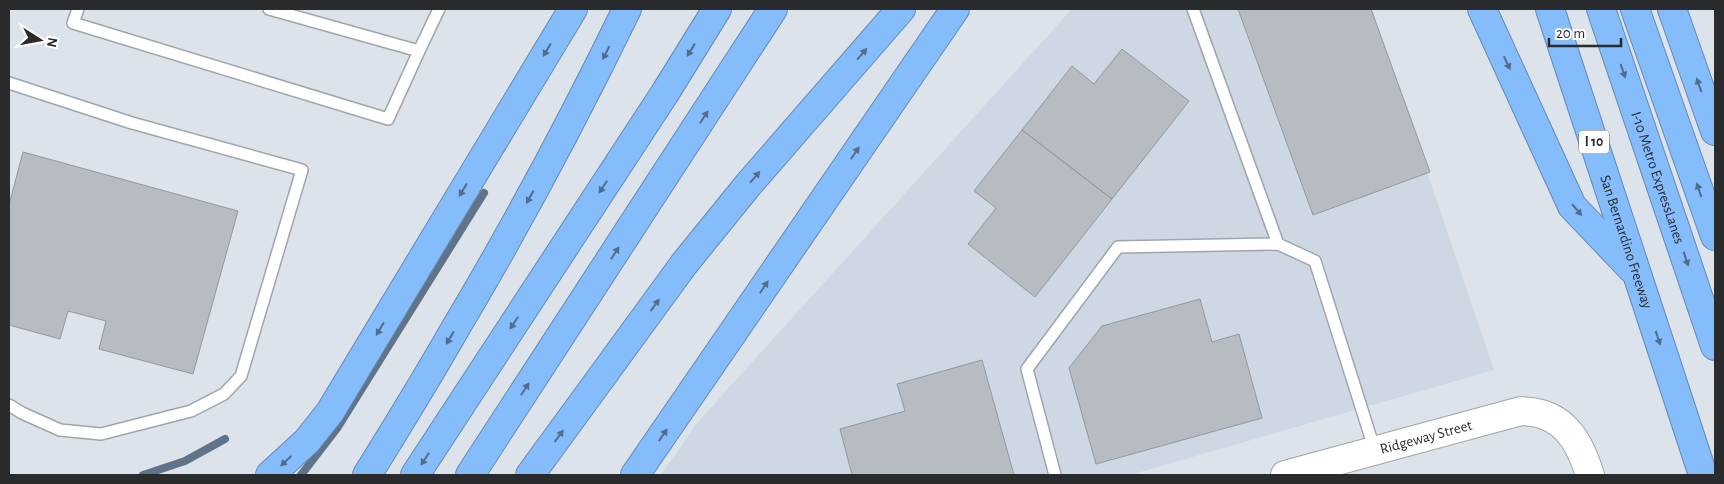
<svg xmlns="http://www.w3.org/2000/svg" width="1724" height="484" font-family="'Alegreya Sans',sans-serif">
  <rect width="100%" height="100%" fill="#dde3ea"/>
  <path fill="#cdd8e4" d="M1072 9H1372L1494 370 1130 475H661L697 423Z"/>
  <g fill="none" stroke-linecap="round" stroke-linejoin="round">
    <path stroke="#607389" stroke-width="8" d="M143 475 185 461 225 439
      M301 475 338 427 484 193"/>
  </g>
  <path fill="#b7bcc3" stroke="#93989e" d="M1238 9H1371L1430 172 1313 215Z
    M1122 49 1189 101 1112 199 1022 130 1072 66 1094 84Z
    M1022 130 1112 199 1035 297 968 244 996 208 974 191Z
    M23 152 238 211 193 374 99 349 106 321 68 311 60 339 9 325V205Z
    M1200 299 1212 342 1239 334 1262 418 1096 464 1069 368 1102 326Z
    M982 360 1014 475H852L840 429 905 411 897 384Z"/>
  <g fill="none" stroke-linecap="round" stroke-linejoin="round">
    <defs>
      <path id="service" d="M78 9 73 23 388 119 419 51
        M269 9 419 51 439 9
        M1193 9 1278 244
        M9 83 132 123 302 170 241 376 224 394 191 411 101 434 60 430 22 413 9 405
        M1055 475 1027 369 1118 247 1278 244 1315 261 1375 451"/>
      <g id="tertiary">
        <path id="s1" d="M1285 475 1521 411C1528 412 1538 412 1544 415 1571 424 1582 450 1590 475"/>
      </g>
      <g id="motorway">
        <path d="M1482 9 1572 206 1632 269"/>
        <path id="s2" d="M1550 9 1703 475"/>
        <path id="s3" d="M1601 9 1715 346"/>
        <path d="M1635 9 1715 236"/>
        <path d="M1672 9 1715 131"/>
        <path d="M270 475 307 441 330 412 573 9"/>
        <path d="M367 475C397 427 427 378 455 329 517 225 574 118 627 9"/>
        <path d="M415 475 665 93 717 9"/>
        <path d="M470 475 773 9"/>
        <path d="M530 475 684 264 748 185 901 9"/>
        <path d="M635 475 955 9"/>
      </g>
    </defs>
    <use href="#service" stroke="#a0a5ab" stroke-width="14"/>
    <use href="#tertiary" stroke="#a0a5ab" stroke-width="30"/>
    <use href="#motorway" stroke="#6489b4" stroke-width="30"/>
    <use href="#service" stroke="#fff" stroke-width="11"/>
    <use href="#tertiary" stroke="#fff" stroke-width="28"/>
    <use href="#motorway" stroke="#84bcfc" stroke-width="28"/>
  </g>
  <defs><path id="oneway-solid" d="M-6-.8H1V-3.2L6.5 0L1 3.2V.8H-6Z" transform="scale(1.25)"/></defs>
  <g fill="#526c8a">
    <use href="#oneway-solid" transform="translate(547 50) rotate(121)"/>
    <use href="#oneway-solid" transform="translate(691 50) rotate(122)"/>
    <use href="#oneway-solid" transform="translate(606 53) rotate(116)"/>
    <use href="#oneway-solid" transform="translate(862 54) rotate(-49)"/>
    <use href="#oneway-solid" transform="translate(1507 63) rotate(65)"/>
    <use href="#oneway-solid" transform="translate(1623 71) rotate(71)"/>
    <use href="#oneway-solid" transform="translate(1699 85) rotate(-109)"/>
    <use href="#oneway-solid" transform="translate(704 117) rotate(-57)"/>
    <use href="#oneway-solid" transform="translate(855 153) rotate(-56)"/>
    <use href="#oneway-solid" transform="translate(755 177) rotate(-49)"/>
    <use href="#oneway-solid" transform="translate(603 187) rotate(123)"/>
    <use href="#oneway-solid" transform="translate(463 190) rotate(121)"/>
    <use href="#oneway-solid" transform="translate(1699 190) rotate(-109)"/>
    <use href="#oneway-solid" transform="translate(530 197) rotate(119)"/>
    <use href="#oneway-solid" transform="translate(1577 210) rotate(50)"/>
    <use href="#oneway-solid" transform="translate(615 253) rotate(-57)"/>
    <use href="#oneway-solid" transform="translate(1686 259) rotate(72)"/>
    <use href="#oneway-solid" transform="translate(764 287) rotate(-56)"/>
    <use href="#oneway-solid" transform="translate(655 305) rotate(-54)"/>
    <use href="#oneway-solid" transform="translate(514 323) rotate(123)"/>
    <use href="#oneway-solid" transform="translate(380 329) rotate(121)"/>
    <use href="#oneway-solid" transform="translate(450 338) rotate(121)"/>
    <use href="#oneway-solid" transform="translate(1658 338) rotate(72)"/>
    <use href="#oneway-solid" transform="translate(525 389) rotate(-57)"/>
    <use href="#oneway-solid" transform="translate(663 435) rotate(-56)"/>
    <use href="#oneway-solid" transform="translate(559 436) rotate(-54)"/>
    <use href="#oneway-solid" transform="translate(425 459) rotate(123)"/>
    <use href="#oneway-solid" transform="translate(286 461) rotate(137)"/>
  </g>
  <g text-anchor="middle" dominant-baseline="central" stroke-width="5" stroke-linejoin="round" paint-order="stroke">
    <rect fill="#fff" stroke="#696b6c" stroke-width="1" x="1579" y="130.5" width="30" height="23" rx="4"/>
    <g font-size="14" font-weight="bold" fill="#292b2d">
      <text x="1594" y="142">I 10</text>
    </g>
    <g font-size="15" fill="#292b2d" stroke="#fff">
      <text stroke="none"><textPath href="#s3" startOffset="178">I-10 Metro ExpressLanes</textPath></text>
      <text stroke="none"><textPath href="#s2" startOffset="245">San Bernardino Freeway</textPath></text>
      <text stroke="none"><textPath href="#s1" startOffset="146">Ridgeway Street</textPath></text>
    </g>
  </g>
  <rect width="1724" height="484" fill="none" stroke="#292b2d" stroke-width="20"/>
  <g transform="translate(40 40) rotate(101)" stroke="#ffffff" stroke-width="4" paint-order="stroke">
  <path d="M0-4L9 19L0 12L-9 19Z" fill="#292b2d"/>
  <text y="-8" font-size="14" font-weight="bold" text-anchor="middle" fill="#292b2d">N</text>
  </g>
  <path d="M1549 38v8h72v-8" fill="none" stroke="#292b2d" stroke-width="2.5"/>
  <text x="1556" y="38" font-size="15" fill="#292b2d" stroke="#ffffff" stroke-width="4" paint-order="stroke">20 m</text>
</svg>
